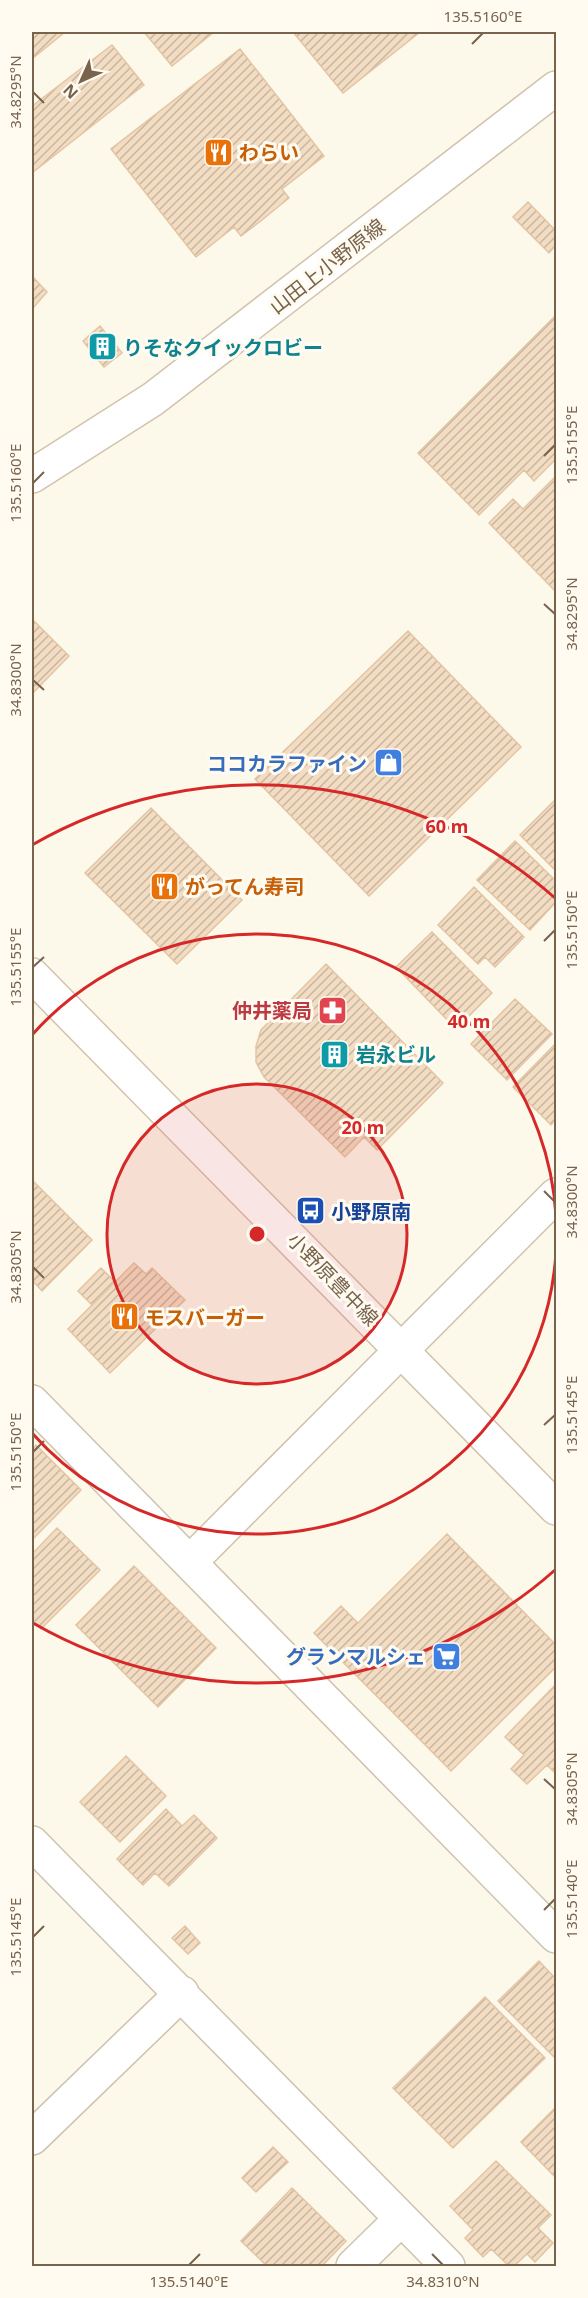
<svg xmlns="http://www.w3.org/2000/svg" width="588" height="2298" font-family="'Noto Sans','Noto Sans JP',sans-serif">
  <defs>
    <pattern id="building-hatch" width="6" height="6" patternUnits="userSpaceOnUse" patternTransform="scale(1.5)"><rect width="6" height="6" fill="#f2dcc2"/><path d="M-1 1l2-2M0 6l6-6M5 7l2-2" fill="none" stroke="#c9b6a0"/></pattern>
  </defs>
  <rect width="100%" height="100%" fill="#fcf8ea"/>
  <path fill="url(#building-hatch)" stroke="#e4c5a3" stroke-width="1.5" d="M32 32H65L32 59Z
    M144 32H214L172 66Z
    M293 32H420L343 93Z
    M112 45 144 85 32 173V106Z
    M240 49 324 156 282 189 289 198 262 220 241 236 234 227 196 257 111 149Z
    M528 202 556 231V245L549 253 513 217Z
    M32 276 47 292 32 309Z
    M556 315V459L534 481 524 470 479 515 418 453Z
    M100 326 122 353 104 367 83 341Z
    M556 476V592L489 523 513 499 523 509Z
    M32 619 69 656 32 694Z
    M408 631 521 747 369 896 255 779Z
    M556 799V871L520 835Z
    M151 808 242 900 177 964 85 873Z
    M515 841 556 881V902L530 930 477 880Z
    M474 887 524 937 495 967 485 957 478 964 438 925Z
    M432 932 492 993 456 1029 396 967Z
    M326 964 443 1083 377 1150 364 1137 345 1157 264 1077 256 1062V1046L261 1030Z
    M515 999 552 1034 507 1080 471 1044Z
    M556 1043V1119L551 1125 513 1087Z
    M32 1180 92 1240 42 1291 32 1280Z
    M134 1263 146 1274 152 1268 185 1300 110 1373 68 1329Z
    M101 1268 115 1282 92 1305 78 1291Z
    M36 1445 81 1490 32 1540V1450Z
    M57 1528 100 1570 41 1629 32 1619V1554Z
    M447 1534 556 1645V1667L451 1771 314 1633 341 1606 358 1623Z
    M134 1566 216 1648 158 1707 76 1625Z
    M556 1684V1774L547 1765 527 1784 511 1769 524 1755 505 1737Z
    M126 1756 166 1796 120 1842 80 1802Z
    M166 1809 182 1826 194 1815 217 1838 169 1886 155 1873 143 1885 117 1859Z
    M185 1926 200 1943 188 1954 172 1938Z
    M539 1961 556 1979V2055L554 2057 498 2001Z
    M485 1997 545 2058 453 2148 393 2088Z
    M556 2107V2178L521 2142Z
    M273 2147 288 2162 256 2192 242 2178Z
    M496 2161 551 2215 538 2228 553 2243 535 2262 527 2254 514 2266H509L491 2249 483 2257 465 2238 473 2230 450 2206Z
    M292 2188 346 2241 322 2266H267L241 2241Z"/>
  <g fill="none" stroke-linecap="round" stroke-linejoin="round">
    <defs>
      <path id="street" d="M32 1402 556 1936
        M190 1562 556 1195
        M32 1843 448 2266
        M32 2138 182 1993
        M353 2266 401 2219"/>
      <path id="secondary" d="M32 476 153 399 556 88
        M32 975 556 1508"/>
    </defs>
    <use href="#street" stroke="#cfc2af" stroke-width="36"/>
    <use href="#secondary" stroke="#d2c3ad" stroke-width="36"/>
    <use href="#street" stroke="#fff" stroke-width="33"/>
    <use href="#secondary" stroke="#fff" stroke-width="33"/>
  </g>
  <path fill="none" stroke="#78634d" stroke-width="2" d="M472 44 483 33M33 92 44 103M544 456 555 445M33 483 44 472M544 604 555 614M33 680 44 690M544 941 555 930M33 967 44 957M544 1191 555 1202M33 1267 44 1278M544 1425 555 1415M33 1452 44 1441M544 1779 555 1789M544 1910 555 1899M33 1937 44 1926M432 2254 443 2265M189 2265 200 2254"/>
  <circle cx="257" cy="1234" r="150" fill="#d62828" fill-opacity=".12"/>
  <g fill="none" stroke="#d62828" stroke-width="3">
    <circle cx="257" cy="1234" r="150"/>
    <path d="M556 1252A300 300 0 0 1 32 1433M32 1035A300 300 0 0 1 556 1216"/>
    <path d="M555 1570A449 449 0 0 1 33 1623M32 845A449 449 0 0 1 555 898"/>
  </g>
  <defs>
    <symbol id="restaurant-square" viewBox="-11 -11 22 22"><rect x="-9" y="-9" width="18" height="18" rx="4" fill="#e8710a" stroke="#fffbf1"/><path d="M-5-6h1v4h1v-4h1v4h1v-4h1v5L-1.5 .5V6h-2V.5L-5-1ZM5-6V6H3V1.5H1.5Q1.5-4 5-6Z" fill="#fff"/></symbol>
    <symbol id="building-square" viewBox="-11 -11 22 22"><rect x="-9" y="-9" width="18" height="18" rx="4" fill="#0f9aa8" stroke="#fffbf1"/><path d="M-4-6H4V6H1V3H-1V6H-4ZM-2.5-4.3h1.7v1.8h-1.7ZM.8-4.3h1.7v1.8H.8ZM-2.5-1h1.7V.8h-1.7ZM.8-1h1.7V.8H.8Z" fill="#fff"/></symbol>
    <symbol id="shop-square" viewBox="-11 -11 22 22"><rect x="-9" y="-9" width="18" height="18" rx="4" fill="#3f7fe0" stroke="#fffbf1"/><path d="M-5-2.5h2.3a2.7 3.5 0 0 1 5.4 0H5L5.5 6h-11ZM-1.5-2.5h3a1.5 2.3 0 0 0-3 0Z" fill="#fff"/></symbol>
    <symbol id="pharmacy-square" viewBox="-11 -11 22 22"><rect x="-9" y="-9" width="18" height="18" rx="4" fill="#e0444e" stroke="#fffbf1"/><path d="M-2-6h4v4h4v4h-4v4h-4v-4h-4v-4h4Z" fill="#fff"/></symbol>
    <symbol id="bus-square" viewBox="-11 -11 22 22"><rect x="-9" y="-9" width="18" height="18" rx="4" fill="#1a4fb4" stroke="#fffbf1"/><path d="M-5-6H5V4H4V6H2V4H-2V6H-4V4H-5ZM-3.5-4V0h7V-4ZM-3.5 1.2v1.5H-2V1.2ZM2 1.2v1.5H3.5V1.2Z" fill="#fff"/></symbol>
    <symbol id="supermarket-square" viewBox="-11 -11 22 22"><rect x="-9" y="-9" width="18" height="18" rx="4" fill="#3f7fe0" stroke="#fffbf1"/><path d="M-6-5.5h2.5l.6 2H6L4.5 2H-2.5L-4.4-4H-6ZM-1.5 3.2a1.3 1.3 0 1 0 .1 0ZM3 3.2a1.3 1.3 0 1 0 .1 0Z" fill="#fff"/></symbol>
  </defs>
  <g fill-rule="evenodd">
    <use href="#restaurant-square" x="202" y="136" width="33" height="33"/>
    <use href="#building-square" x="86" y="330" width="33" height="33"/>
    <use href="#shop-square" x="372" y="746" width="33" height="33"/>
    <use href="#restaurant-square" x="148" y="870" width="33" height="33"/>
    <use href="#pharmacy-square" x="316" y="994" width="33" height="33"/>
    <use href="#building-square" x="318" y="1038" width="33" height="33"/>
    <use href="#bus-square" x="294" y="1194" width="33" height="33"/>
    <use href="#restaurant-square" x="108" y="1300" width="33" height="33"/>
    <use href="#supermarket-square" x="430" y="1640" width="33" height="33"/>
  </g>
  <g text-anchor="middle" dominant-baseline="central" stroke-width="6" stroke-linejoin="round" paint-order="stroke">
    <g font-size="20" font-weight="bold" fill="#c56008" stroke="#fffbf1" text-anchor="start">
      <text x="239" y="152">わらい</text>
      <text x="185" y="886">がってん寿司</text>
      <text x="145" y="1317">モスバーガー</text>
    </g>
    <g font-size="20" fill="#78634d" stroke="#fffbf1">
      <text transform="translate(327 266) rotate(-38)">山田上小野原線</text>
      <text transform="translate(333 1279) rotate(46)">小野原豊中線</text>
    </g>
    <g font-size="20" font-weight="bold" fill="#0d838f" stroke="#fffbf1" text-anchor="start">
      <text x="123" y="347">りそなクイックロビー</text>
      <text x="356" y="1054">岩永ビル</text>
    </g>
    <g font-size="20" font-weight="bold" fill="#366cbe" stroke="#fffbf1" text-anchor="end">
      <text x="367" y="763">ココカラファイン</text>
      <text x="426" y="1656">グランマルシェ</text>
    </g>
    <g font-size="20" font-weight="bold" fill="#be3a42" stroke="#fffbf1" text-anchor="end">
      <text x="312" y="1010">仲井薬局</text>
    </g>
    <g font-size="20" font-weight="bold" fill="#164399" stroke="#fffbf1" text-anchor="start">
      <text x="331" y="1211">小野原南</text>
    </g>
  </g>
  <circle cx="257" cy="1234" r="9" fill="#d62828" stroke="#fffbf1" stroke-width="3"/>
  <g font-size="18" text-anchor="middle" font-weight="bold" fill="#d62828" stroke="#fffbf1" stroke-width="6" stroke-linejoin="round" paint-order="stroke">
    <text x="447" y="833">60 m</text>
    <text x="469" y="1028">40 m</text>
    <text x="363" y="1134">20 m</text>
  </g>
  <rect width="588" height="2298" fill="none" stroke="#fffbf1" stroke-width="66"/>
  <g transform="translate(81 81) rotate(225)" stroke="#fffbf1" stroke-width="4.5" paint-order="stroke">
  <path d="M0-4.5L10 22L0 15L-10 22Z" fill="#78634d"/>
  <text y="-9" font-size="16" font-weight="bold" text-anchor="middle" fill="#78634d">N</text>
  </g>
  <rect x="33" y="33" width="522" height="2232" fill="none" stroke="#78634d" stroke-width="2"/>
  <g font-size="15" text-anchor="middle" fill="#78634d">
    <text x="483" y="22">135.5160°E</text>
    <text transform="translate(16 92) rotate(-90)" y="5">34.8295°N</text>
    <text transform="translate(572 445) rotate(-90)" y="5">135.5155°E</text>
    <text transform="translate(16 483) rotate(-90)" y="5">135.5160°E</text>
    <text transform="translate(572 614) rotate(-90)" y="5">34.8295°N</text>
    <text transform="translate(16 680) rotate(-90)" y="5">34.8300°N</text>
    <text transform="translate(572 930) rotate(-90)" y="5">135.5150°E</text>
    <text transform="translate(16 967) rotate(-90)" y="5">135.5155°E</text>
    <text transform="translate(572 1202) rotate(-90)" y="5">34.8300°N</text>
    <text transform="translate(16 1267) rotate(-90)" y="5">34.8305°N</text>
    <text transform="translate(572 1415) rotate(-90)" y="5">135.5145°E</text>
    <text transform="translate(16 1452) rotate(-90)" y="5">135.5150°E</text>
    <text transform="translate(572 1789) rotate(-90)" y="5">34.8305°N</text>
    <text transform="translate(572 1899) rotate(-90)" y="5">135.5140°E</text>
    <text transform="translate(16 1937) rotate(-90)" y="5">135.5145°E</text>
    <text x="189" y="2287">135.5140°E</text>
    <text x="443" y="2287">34.8310°N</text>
  </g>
</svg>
